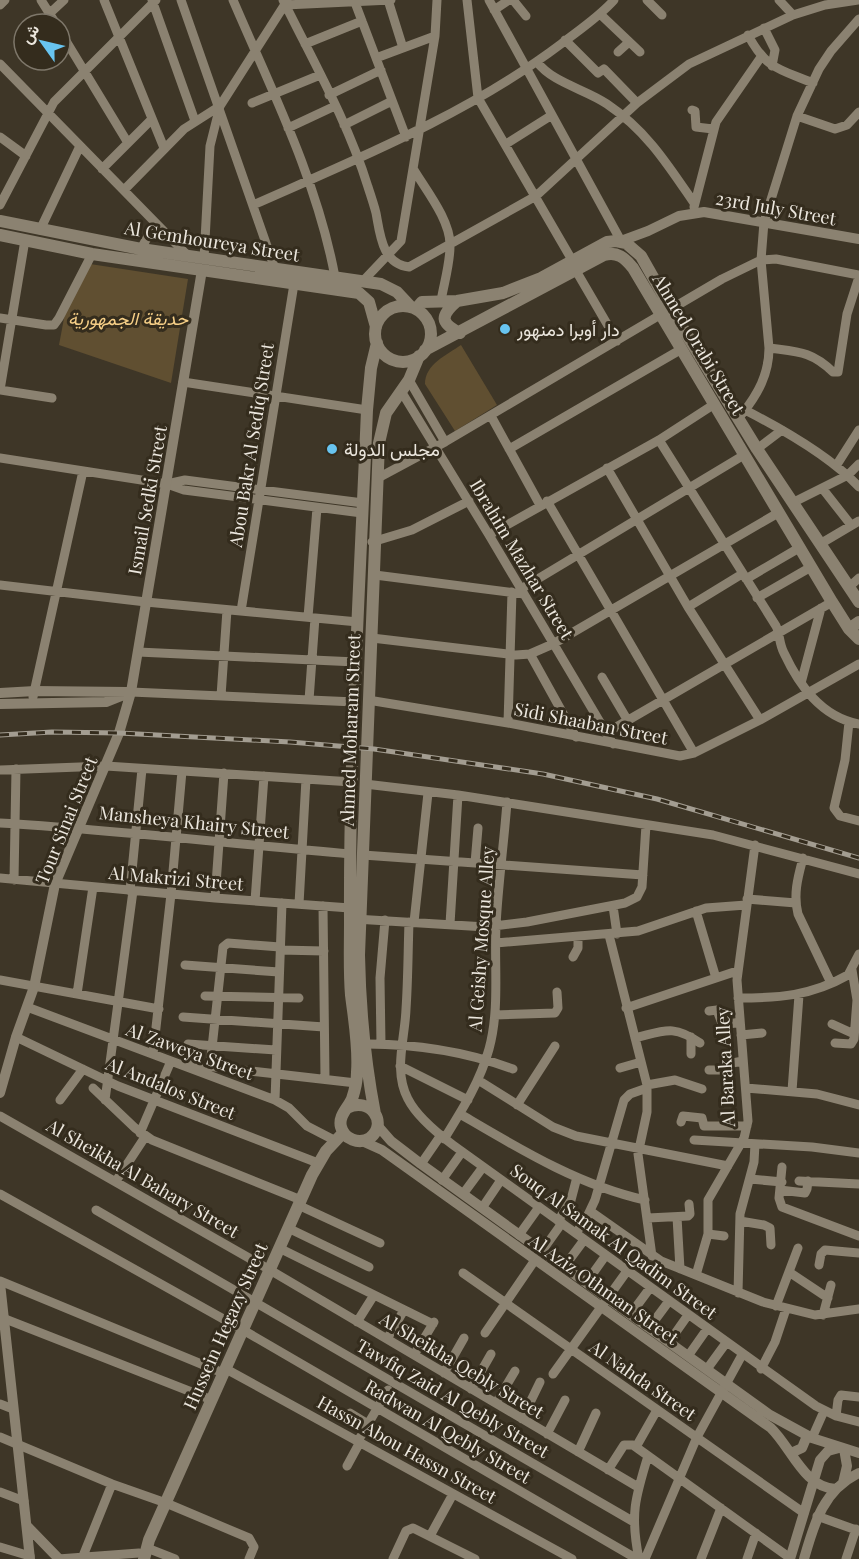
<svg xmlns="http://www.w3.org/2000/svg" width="859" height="1559" font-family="'Playfair Display',Vazirmatn,serif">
  <rect width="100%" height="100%" fill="#3e3627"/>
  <path fill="#604f31" d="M90 264 188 279 171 383 59 345 65 313Z
    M461 345 497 405 455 431 425 384C425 364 447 355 461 345Z"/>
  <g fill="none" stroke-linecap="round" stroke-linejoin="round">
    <path stroke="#8b8271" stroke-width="9" d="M41 0 56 24
      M104 0 164 148
      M152 0 195 121
      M181 0 275 269
      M233 0C272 91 317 180 335 277
      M283 0C313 61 348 122 368 187 371 196 374 205 376 213 380 234 382 264 409 267L536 196 637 103 689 64 793 15 825 5 858 0
      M354 0 406 137
      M388 0 403 48
      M467 0 478 98 572 260
      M489 0 621 241
      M513 0 526 16
      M647 0 662 15
      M779 0 793 15
      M0 5 5 0
      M285 5 391 0
      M494 10 509 0
      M49 14 64 0
      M600 14 640 52
      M859 19 831 51 819 69 797 116 764 222 761 260 769 348C798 352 811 351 833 372H838L847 314 859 277
      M764 28 775 50 772 66
      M60 31 128 143
      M748 35C766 69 779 69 813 83
      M565 40 598 73 604 69 637 103
      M305 44 362 21
      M618 52 629 42
      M376 58 435 36
      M537 62C553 83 585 89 607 104 647 131 668 165 694 203
      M0 64 189 257
      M329 95 381 70
      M252 103 320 75
      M692 110 695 111 696 127 713 129
      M797 116 835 129 847 125 859 112
      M344 125 392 101
      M288 128 335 106
      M0 137 26 156
      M506 144 552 115
      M102 169 152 119
      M414 170C426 190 451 221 450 246 450 264 444 283 441 301
      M124 190 184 129 220 106
      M0 205 54 102 156 0
      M253 205C359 158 468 114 561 44 579 30 599 17 614 0
      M694 207 716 122 761 57
      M40 230 80 146
      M141 249 155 223
      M204 259 210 146 220 106 287 1
      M575 269 617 341
      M363 281 401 241 435 36 437 0
      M671 309 722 279 761 260 776 259 859 275
      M0 318 46 325H54L59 318 92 254
      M409 380 445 442
      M183 382 367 410
      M0 390 25 240
      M0 390 52 398
      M401 391 489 535 613 744
      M745 410C782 429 831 457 859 487
      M742 414C758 394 769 374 769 348
      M491 416 540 505
      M659 440 776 626C780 634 779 644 784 653 799 685 821 717 859 724
      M509 449 680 350
      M757 449 782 430
      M0 458 167 484 184 490 362 513
      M836 466 859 430
      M607 468 688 607 760 720
      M378 478 445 442 660 315
      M167 484 185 480 363 503
      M822 488 851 525
      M547 501 694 753
      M792 503 848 475 859 464
      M489 535 659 440 713 405
      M372 542 412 530 469 501
      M820 544 859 521
      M375 575 524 594
      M746 579 799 548
      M0 585 146 602 358 622
      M849 587 859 578
      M521 589 744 455
      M757 598 811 567
      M688 607 742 574
      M241 611 294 284
      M308 617 317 508
      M372 638 516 655 530 654 553 644 778 513
      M138 652 356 662
      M530 654 576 737
      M602 677 628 721
      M801 683 821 608
      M131 692 355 702
      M221 696 227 610
      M33 697 83 471
      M309 700 315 618
      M368 700 508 723 680 756 694 753 760 720 859 664
      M849 722 845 760 834 808 840 816 859 821
      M508 723 512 592
      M606 733 832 602
      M0 770 106 766 352 782
      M365 784 458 795 713 835 859 874
      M0 823C117 830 233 844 350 854
      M363 855 643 875
      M803 858C798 877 793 894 798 914L831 983
      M475 863 478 828
      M0 878 215 898 350 908
      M14 880 16 769
      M130 891 142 769
      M215 898 224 773
      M747 899 796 903
      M255 901 264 776
      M299 904 306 779
      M323 906 325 1078
      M613 906 617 934
      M696 911 716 978
      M355 919 486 927 527 922 625 903 637 897 642 887 646 825
      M409 922C408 951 408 980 406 1009 405 1039 393 1071 408 1099 417 1117 437 1133 453 1145L816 1406 836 1416 859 1422
      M414 922 428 793
      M450 924 458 795
      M609 935 647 1085V1112L638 1154 652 1256
      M496 943 638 931 706 908 746 905
      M280 950 324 951
      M573 957 578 948V937
      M185 965 279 972
      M0 980 159 1009
      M77 994 93 887
      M205 996 299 998
      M738 998C779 998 811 996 848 975L859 954
      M27 1007 275 1100 289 1108 307 1126 334 1140
      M626 1008 737 971
      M709 1011 717 1010 721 1021 724 1025 740 1022
      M495 1015 555 1013 558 1008 557 992
      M183 1017 324 1027
      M832 1024 854 1034
      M741 1035 762 1033
      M16 1037 118 1086 318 1163
      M691 1037V1054
      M635 1038C664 1031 673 1024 700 1043
      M835 1043 851 1044 854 1039 857 1000 852 970
      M188 1044 276 1050
      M366 1044C417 1044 464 1051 513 1069
      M381 1044 380 978 385 920
      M153 1054 171 894 182 771
      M189 1064 356 1083
      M210 1066 223 947 228 943 280 947
      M400 1066 468 1100
      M620 1068 641 1062
      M709 1070H722L727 1064 743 1061
      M478 1080 553 1127 576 1136 728 1166
      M647 1085 675 1080 702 1089
      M93 1088 135 1128 152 1140 301 1200
      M746 1088 817 1094 859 1105
      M792 1091 799 995
      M60 1100 83 1069
      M105 1100 133 891
      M275 1100 282 903
      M517 1105 555 1046
      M460 1114C518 1148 578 1185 645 1200
      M0 1116 270 1270 638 1487
      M681 1122 683 1116 702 1118 704 1126H747
      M140 1133 171 1061
      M444 1139C462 1110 480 1082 489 1049 500 1009 494 966 496 926 498 885 504 843 507 802
      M694 1140 812 1147 859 1153
      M421 1164 441 1135
      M782 1167 779 1198 782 1207 859 1236
      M750 1179 782 1182
      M442 1180 462 1152
      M116 1181 145 1137
      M799 1181 859 1184
      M780 1190 805 1193 807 1189 808 1181
      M0 1194 243 1330 637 1559
      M463 1194 483 1167
      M298 1205 380 1243
      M482 1208 501 1180
      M96 1210 634 1522
      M590 1211 661 1261 763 1302 815 1315 859 1309
      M677 1217 680 1269
      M648 1218 688 1216 690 1214 689 1204
      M558 1221 571 1200 577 1177
      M740 1221 764 1225 770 1228 771 1245
      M288 1228 369 1267
      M576 1233 587 1217 595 1200 624 1100 630 1094 647 1088
      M708 1234 724 1236
      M519 1235 539 1207
      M279 1248 433 1324
      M542 1251 562 1223
      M819 1265 821 1254 825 1250 859 1253
      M564 1267 584 1240
      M789 1272 828 1298
      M463 1273 804 1513
      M696 1275 708 1234V1200L744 1138 748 1121 737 980 755 845
      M0 1281 223 1373
      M586 1283 606 1255
      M738 1293 740 1214 754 1162 755 1144
      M776 1306 798 1248
      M630 1315 650 1288
      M823 1315 831 1285
      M0 1317 212 1400
      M357 1322 374 1295
      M649 1328 669 1301
      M485 1333 535 1260
      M387 1339 404 1310
      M669 1342 688 1315
      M414 1355 434 1322
      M688 1356 707 1329
      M226 1369 572 1559
      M707 1369 726 1343
      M761 1369 775 1342 786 1309
      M444 1373 464 1338
      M553 1374 627 1271
      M471 1389 491 1354
      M496 1403 515 1371
      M0 1404 13 1409
      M350 1413 368 1424
      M836 1416 838 1400 841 1395 859 1397
      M522 1419 540 1382
      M547 1434 565 1400
      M0 1437 112 1484 166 1503 249 1538 254 1547 249 1559
      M812 1438 824 1411
      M358 1441 388 1390
      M636 1447 657 1410
      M578 1452 596 1413
      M347 1466 360 1442
      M608 1470 624 1445H633L790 1558
      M0 1492 24 1501
      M817 1516 859 1531
      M430 1536 453 1494
      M0 1547 30 1556
      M147 1548 175 1559
      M83 1556 112 1484
      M58 1559 139 1553
      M393 1559 406 1531 413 1528 475 1559
      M639 1559C630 1515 635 1498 648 1456
      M645 1559 697 1437 742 1355
      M701 1559 721 1508
      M747 1559 756 1533
      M846 1559 856 1529"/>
    <path stroke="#8b8271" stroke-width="10" d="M621 241 648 231 679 216 704 212 859 239
      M0 693 35 691 127 692
      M0 704 106 702 131 692
      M0 1093 16 1037 34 987 55 884 119 733 131 692 202 270
      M377 1125 391 1141 421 1164 770 1415 812 1438 859 1453
      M362 1141 382 1150 771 1428C791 1447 804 1488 836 1489
      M0 1283 30 1559
      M791 1453 802 1448 807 1436
      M843 1483 847 1466 844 1449
      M27 1526 59 1559
      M790 1559 820 1460 828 1451 839 1448
      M804 1559C814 1524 823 1490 859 1473"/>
    <path stroke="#8b8271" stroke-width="12" d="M0 221 141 249 381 284 397 292 411 307
      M0 235 92 254 359 293 369 302 376 327
      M457 301C440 316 440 323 460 333
      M375 334a28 28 0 1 1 56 0a28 28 0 1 1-56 0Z
      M416 309 422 302 457 301 503 293 541 278 607 242 616 241 626 243 641 256 671 309 757 449 859 602
      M425 350 604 255C617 251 625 258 633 268L832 602 849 629 859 639
      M849 629 859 622
      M347 1108C370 1096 389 1123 370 1138 359 1145 344 1139 341 1127 338 1116 348 1108 352 1099 355 1090 357 1081 357 1072 359 1047 354 1020 351 995 349 971 350 947 350 923 349 752 360 581 367 410L371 368 377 343
      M375 1114C365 1062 360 1008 359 955L379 443 386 413 409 380 419 356
      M144 1559 149 1540 312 1175 326 1151 343 1133"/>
    <defs>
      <path id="rail" d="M0 735 52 732 119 733 290 742 374 749 543 774 657 799 859 858"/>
    </defs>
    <use href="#rail" stroke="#a39d91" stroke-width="5"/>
    <use href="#rail" stroke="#342c1d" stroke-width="3" stroke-dasharray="9" stroke-linecap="butt"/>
  </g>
  <g fill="#68c4f0" stroke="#342c1d" stroke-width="2">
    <circle cx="505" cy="329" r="6"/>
    <circle cx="332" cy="449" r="6"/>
  </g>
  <g text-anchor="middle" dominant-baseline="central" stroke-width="6" stroke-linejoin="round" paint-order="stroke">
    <g font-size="18" fill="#ece7de" stroke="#342c1d">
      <text transform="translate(776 208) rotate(10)">23rd July Street</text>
      <text transform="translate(212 241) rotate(9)">Al Gemhoureya Street</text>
      <text transform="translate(699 344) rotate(59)">Ahmed Orabi Street</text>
      <text transform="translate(251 445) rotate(-81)">Abou Bakr Al Sediq Street</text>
      <text transform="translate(147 500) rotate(-80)">Ismail Sedki Street</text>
      <text transform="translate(522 559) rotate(59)">Ibrahim Mazhar Street</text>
      <text transform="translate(591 723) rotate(11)">Sidi Shaaban Street</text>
      <text transform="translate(350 730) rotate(-88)">Ahmed Moharam Street</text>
      <text transform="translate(66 820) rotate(-68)">Tour Sinai Street</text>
      <text transform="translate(194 822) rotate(6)">Mansheya Khairy Street</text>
      <text transform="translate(176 878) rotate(5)">Al Makrizi Street</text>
      <text transform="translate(481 939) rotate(-86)">Al Geishy Mosque Alley</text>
      <text transform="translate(190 1051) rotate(20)">Al Zaweya Street</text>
      <text transform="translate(725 1067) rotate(-93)">Al Baraka Alley</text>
      <text transform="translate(171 1088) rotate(22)">Al Andalos Street</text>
      <text transform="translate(143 1178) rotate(30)">Al Sheikha Al Bahary Street</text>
      <text transform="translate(614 1241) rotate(36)">Souq Al Samak Al Qadim Street</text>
      <text transform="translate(604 1289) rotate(35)">Al Aziz Othman Street</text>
      <text transform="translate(225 1326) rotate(-66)">Hussein Hegazy Street</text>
      <text transform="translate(462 1365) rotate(31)">Al Sheikha Qebly Street</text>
      <text transform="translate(643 1380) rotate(35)">Al Nahda Street</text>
      <text transform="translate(453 1398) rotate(30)">Tawfiq Zaid Al Qebly Street</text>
      <text transform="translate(448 1431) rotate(30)">Radwan Al Qebly Street</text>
      <text transform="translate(407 1449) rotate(29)">Hassn Abou Hassn Street</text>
    </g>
    <g font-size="18" font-style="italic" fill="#f6cf87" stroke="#342c1d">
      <text x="128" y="318">حديقة الجمهورية</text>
    </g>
    <g font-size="18" fill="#ece7de" stroke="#342c1d" text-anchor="start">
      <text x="517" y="329">دار أوبرا دمنهور</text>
      <text x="344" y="449">مجلس الدولة</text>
    </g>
  </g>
  <g transform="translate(42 42) rotate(304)"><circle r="28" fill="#342c1d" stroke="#7e776a" stroke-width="1.5"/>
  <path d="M0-4.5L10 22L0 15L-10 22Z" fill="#68c4f0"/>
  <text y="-9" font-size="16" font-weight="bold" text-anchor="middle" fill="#ece7de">ش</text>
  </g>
</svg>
